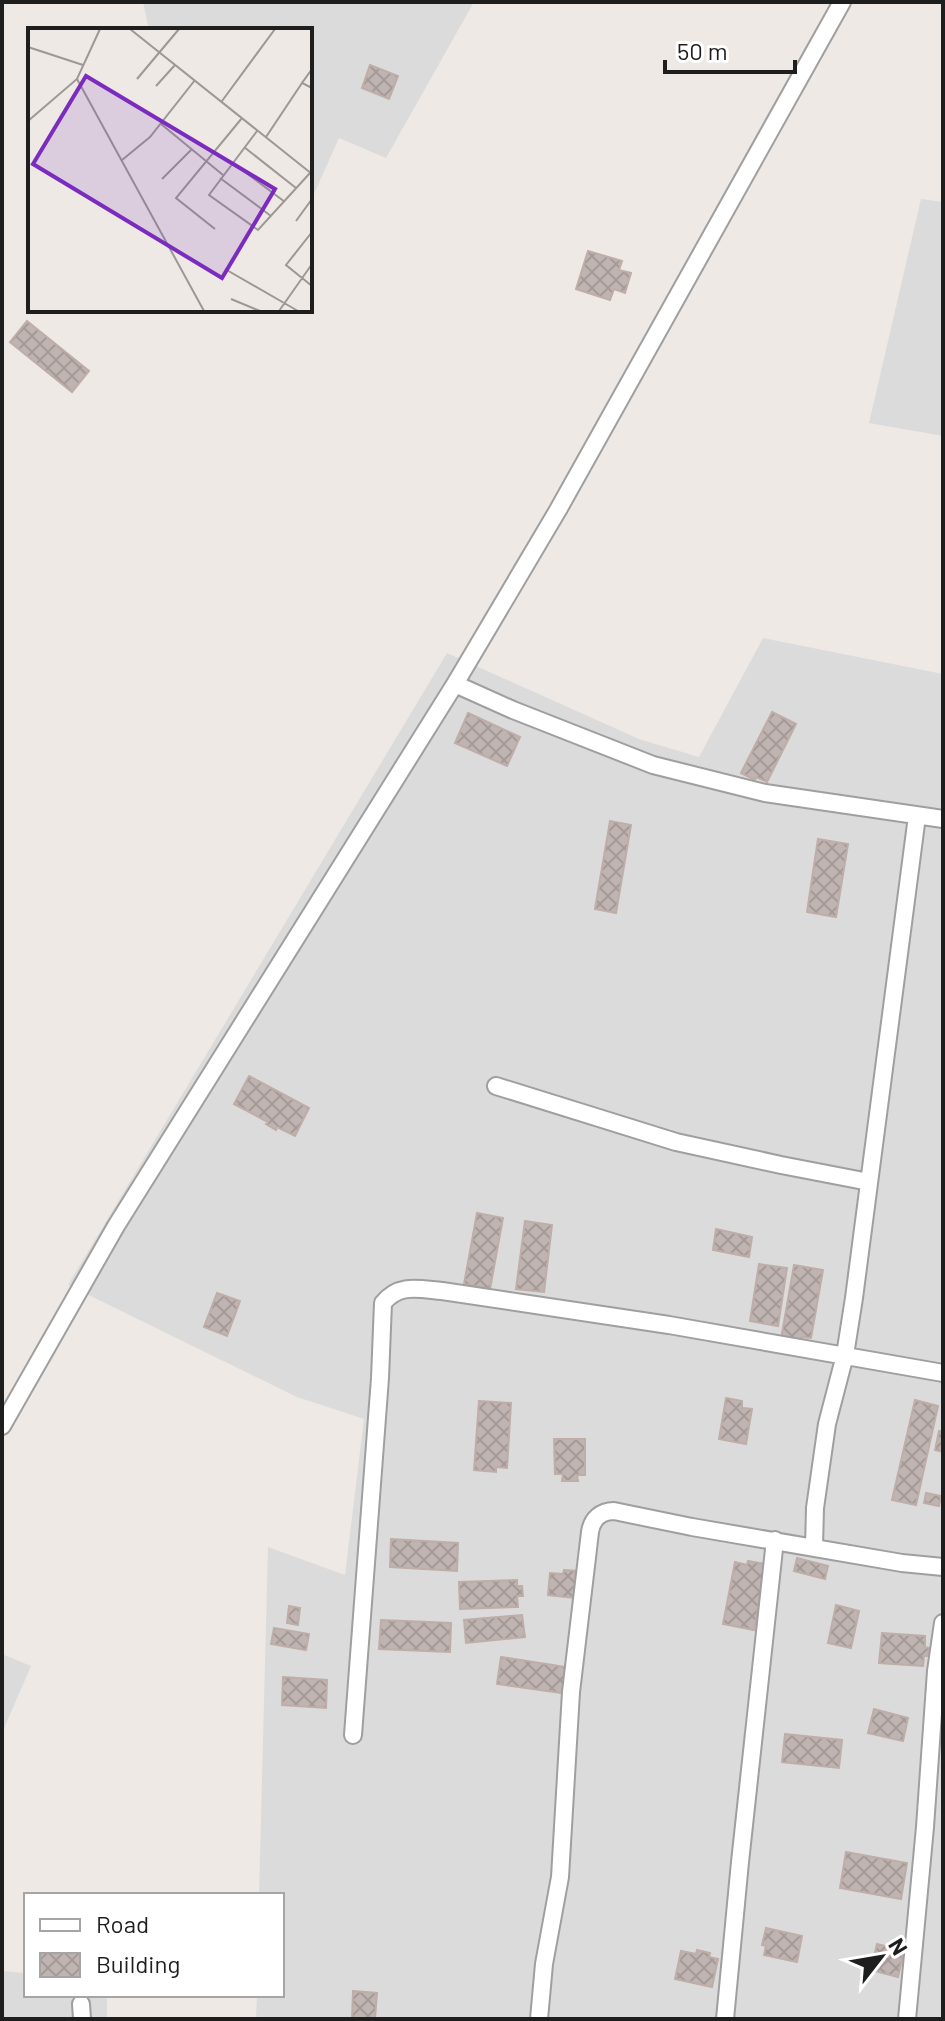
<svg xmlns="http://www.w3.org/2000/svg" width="945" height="2021" font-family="Barlow,sans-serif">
  <defs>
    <pattern id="building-cross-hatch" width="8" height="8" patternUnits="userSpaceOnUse" patternTransform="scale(2)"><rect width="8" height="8" fill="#bfb4b1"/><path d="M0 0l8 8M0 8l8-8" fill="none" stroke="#a49a98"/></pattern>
  </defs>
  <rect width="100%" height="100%" fill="#eee9e4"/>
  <path fill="#dcdbdb" d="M143 2H474L386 158 339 138 310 203V30H149Z
    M921 199 943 202V436L869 423Z
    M763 638 943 674V2019H256L257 1995H282V1895H259L268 1547 345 1575 364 1419 297 1397 68 1285 447 653 639 739 699 757Z
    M2 1654 31 1666 2 1733Z
    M2 1971 26 1973V1995H107V2019H2Z"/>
  <path fill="url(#building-cross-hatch)" stroke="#bfada8" stroke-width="2" d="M370 65 398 76 389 99 362 88Z
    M588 251 622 261 619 270 631 273 625 293 614 289 610 300 576 289Z
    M27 321 89 371 72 392 10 342Z
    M772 712 796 724 767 782 756 777 755 780 741 773Z
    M468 713 520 737 507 766 455 743Z
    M610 821 631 825 616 913 595 909Z
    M818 839 848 844 836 917 807 912Z
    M249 1076 309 1108 295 1136 277 1127 276 1130 266 1124 268 1122 234 1104Z
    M477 1213 503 1218 490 1289 464 1284Z
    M525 1221 552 1225 544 1292 516 1289Z
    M716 1229 752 1237 749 1257 713 1250Z
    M759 1264 787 1268 778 1326 750 1321Z
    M794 1265 823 1270 811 1338 802 1337 801 1343 781 1339Z
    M217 1293 240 1301 227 1336 204 1327Z
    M726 1398 742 1401V1408L752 1409 746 1444 719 1439Z
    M915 1400 938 1406 916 1505 892 1500Z
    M479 1401 511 1403 507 1468 496 1467V1472L474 1470Z
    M939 1431 943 1432V1452L935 1450Z
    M554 1439H585V1475H577L578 1481H562L563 1474H555Z
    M926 1493 941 1496 939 1506 924 1503Z
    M391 1539 458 1543 457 1571 390 1567Z
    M797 1558 828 1566 825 1579 794 1571Z
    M748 1561 766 1564 754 1630 723 1624 735 1562 747 1565Z
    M564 1570 578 1571 575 1598 548 1595 550 1573 563 1574Z
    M517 1580V1586H522L523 1596H517L518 1607 460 1609 459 1582Z
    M836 1605 859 1611 851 1648 828 1643Z
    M289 1606 300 1608 298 1625 287 1623Z
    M522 1615 525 1637 466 1643 464 1620Z
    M381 1620 451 1623 450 1652 379 1649Z
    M274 1628 309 1634 306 1650 271 1644Z
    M882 1633 925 1636V1647L929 1648 928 1656H924L923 1666 879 1663Z
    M501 1657 566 1667 562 1693 497 1684Z
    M283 1677 327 1680 326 1708 282 1705Z
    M874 1709 908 1718 903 1741 868 1733Z
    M785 1734 842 1740 839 1768 782 1762Z
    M846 1852 907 1863 901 1899 840 1888Z
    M766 1928 802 1936 797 1962 764 1955 766 1946 762 1945Z
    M877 1944 904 1951 898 1977 871 1970Z
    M697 1950 710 1953 709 1957 718 1959 712 1987 675 1979 681 1951 696 1954Z
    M353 1991 377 1993 375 2019H352Z"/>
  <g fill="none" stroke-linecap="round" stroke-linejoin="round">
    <defs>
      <path id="minor" d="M455 684 513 710 653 765 765 793 943 819
        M496 1086 676 1142 781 1165 869 1182
        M2 1426 116 1226 455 684 558 510 842 2
        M814 1547 815 1508 827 1424 845 1355 854 1298 917 816
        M353 1735 380 1378 383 1303C399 1283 419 1289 442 1291L669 1325 943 1373
        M81 2004 82 2019
        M539 2019 544 1964 560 1877 571 1692 590 1532C592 1519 601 1511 614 1511L692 1527 902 1563 943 1567
        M725 2019 740 1862 775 1540
        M907 2019 925 1827 936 1671 943 1623"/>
    </defs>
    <use href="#minor" stroke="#9f9f9f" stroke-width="20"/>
    <use href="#minor" stroke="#fff" stroke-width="16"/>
  </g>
  <g transform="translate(28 28)">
    <rect width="284" height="284" fill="#eee9e4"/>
    <path fill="none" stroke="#9b9895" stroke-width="2" d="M102 1 284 146M0 19 55 37M284 41 274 55 284 60M49 51 176 283M109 51 151 1M128 58 147 37M194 73 247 1M0 93 49 51 72 1M133 96 195 147M229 103 181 167 230 202 282 145M238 109 274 55M216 119 268 160M94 132 122 109 167 52M205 135 257 174M192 150 243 188M134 151 164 121M268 193 284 171M187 201 148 170 214 90M284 204 258 237 284 258M197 241 270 283M203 271 232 283M251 283 284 236"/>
    <path fill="#7b2cbf" fill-opacity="0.15" stroke="#7b2cbf" stroke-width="4" d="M58 48 247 161 194 250 5 136Z"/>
    <rect width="284" height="284" fill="none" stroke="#1e1e1e" stroke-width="4"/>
  </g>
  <rect width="945" height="2021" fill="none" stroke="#1e1e1e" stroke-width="8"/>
  <rect x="24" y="1893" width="260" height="104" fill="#ffffff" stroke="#a5a5a5" stroke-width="2"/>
  <rect x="40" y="1919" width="40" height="12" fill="#ffffff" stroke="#a5a5a5" stroke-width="2"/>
  <text x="96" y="1933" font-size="24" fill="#1e1e1e">Road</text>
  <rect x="40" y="1953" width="40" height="24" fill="url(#building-cross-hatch)" stroke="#a5a5a5" stroke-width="2"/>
  <text x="96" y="1973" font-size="24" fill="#1e1e1e">Building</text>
  <g transform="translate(881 1957) rotate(59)" stroke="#ffffff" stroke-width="6" paint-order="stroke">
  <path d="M0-6L14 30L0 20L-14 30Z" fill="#1e1e1e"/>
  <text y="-12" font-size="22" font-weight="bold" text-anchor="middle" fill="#1e1e1e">N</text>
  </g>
  <path d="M665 60v12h130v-12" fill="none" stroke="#1e1e1e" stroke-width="4"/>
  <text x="677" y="60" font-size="24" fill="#1e1e1e" stroke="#ffffff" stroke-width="6" paint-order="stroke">50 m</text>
</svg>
